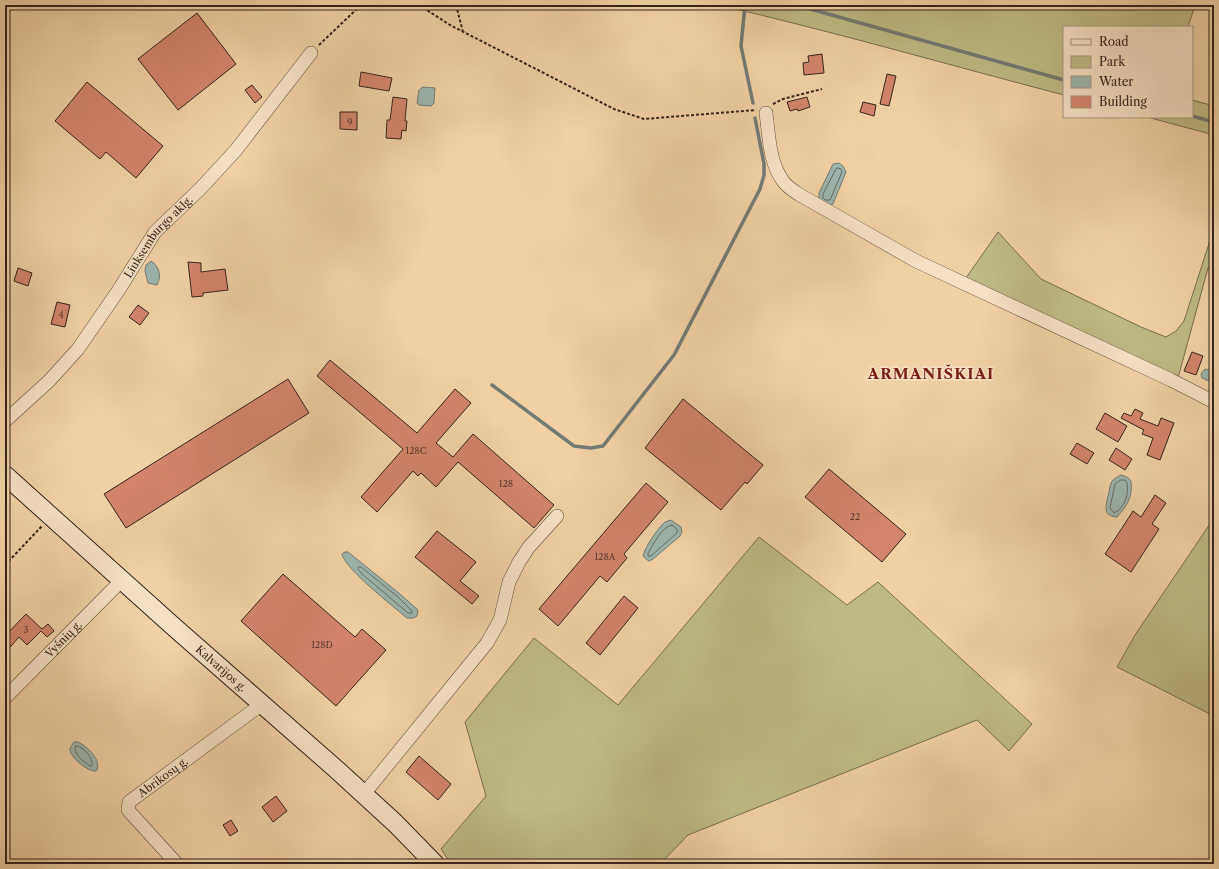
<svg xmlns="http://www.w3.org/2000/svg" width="1219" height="869" font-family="'Libre Caslon Text',serif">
  <rect width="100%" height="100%" fill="#f1d1a4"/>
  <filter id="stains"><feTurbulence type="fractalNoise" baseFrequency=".005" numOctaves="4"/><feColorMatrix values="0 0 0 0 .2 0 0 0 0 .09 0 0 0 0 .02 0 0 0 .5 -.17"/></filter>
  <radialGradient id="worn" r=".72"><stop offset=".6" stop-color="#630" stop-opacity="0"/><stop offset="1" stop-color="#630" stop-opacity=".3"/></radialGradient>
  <path fill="#bdba83" stroke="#786e50" d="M719 5H935L946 10 948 5H1195L1188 27H1064V95C949 65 835 32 719 5Z
    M1192 100 1214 106V135L1147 117H1192Z
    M1214 228V269L1208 268 1178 378 966 278 998 232 1041 279 1141 327 1166 337 1176 331 1184 321Z
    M1214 518V716L1117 667 1135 635Z
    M759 537 847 605 878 582 1032 724 1009 751 977 720 688 835 660 864H451L441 849 486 796 465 722 534 638 618 705Z"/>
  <path fill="#9cb5ae" stroke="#727b74" d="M423 87 435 88 434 103 431 106 419 105 417 103 419 90Z
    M839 163 843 166 846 172 833 204 829 205 819 200V193L833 164Z
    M151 261C159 266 162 276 157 285L148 283 145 271 146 265Z
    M1206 369 1214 372V383L1202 378 1201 374 1204 370Z
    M1121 475 1127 477 1131 481C1133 497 1127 506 1117 517 1102 516 1106 506 1108 496 1110 491 1109 485 1113 480 1115 478 1118 477 1121 475Z
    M671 520 681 527 682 532 680 536 653 559 649 561 646 559 643 556C645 547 658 528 665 522 665 522 671 520 671 520Z
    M345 552H348L400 594 418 610 417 616 413 618H407C394 607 344 568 342 554Z
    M74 742H78C87 746 103 761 96 771 88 772 69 757 70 748 71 747 73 743 74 742Z"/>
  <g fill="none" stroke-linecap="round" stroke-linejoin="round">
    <path stroke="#686c65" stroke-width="1" d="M838 168 841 169 842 172 830 200H825L823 198V194L836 169Z
      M1121 480H1125L1127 483C1129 494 1125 508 1114 513L1110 508 1115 484Z
      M672 525 677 529V533L651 556H648V553C654 544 661 527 672 525Z
      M359 567H361L398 597 412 611V613H408L361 573 358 569Z
      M76 746C85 747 93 758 92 766H90C84 762 76 756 75 749Z"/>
    <path stroke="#727b74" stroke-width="3.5" d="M745 5 741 46 753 103
      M796 5 1064 80
      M1192 116 1214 122
      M492 385 574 446 591 448 603 446 674 355 760 189 764 175V164L755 118"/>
  </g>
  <path fill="#d3846a" stroke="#34231c" d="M197 13 236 64 178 110 138 59Z
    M822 54 824 73 804 75 803 63 809 62 808 56Z
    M361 72 392 78 389 91 359 86Z
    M887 74 896 76 889 106 880 104Z
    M87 82 163 146 136 178 106 152 100 159 55 121Z
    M252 85 262 97 255 103 245 90Z
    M393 97 407 99 405 121H407L406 131 402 130 401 139 386 138 387 120H390Z
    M807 97 810 107 798 111 797 109 790 111 787 102Z
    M863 102 876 105 874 116 860 112Z
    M340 112H357V130L340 129Z
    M188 262 201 263V272L225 269 228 290 203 293V296L192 297Z
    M18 268 32 273 28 286 14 281Z
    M57 302 70 305 65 327 51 324Z
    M138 305 149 313 140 325 129 317Z
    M1192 352 1203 356 1196 375 1184 371Z
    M330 360 417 433 455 389 471 403 436 443 453 457 473 434 554 505 534 528 458 462 436 487 421 473 418 476 413 471 377 512 361 497 403 449 317 376Z
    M288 379 309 413 126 528 104 494Z
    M683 399 763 465 747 484 745 482 721 510 645 448Z
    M1135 409 1143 413 1140 419 1158 426 1161 418 1174 423 1160 460 1147 455 1153 438 1142 434 1144 430 1121 418 1124 413 1131 416Z
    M1105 413 1127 426 1118 442 1096 429Z
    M1077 443 1094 453 1087 464 1070 454Z
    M1116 448 1132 459 1125 470 1109 460Z
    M829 469 906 534 882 562 805 497Z
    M646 483 668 502 624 554 627 558 607 582 600 576 558 626 539 609Z
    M1155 495 1166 503 1152 524 1159 529 1131 572 1105 554 1133 511 1141 517Z
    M437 531 476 562 460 581 479 596 472 604 415 557Z
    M283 574 355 637 362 629 386 650 336 706 241 621Z
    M624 596 638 608 600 655 586 643Z
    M26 614 42 629 48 624 54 631 47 637 41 631 27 645 19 637 5 653V636Z
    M419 756 451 784 438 800 406 772Z
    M276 796 287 811 273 822 262 807Z
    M231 820 238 831 230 836 223 825Z"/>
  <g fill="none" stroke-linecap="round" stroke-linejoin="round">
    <defs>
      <g id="minor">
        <path d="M766 113C769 135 769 162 783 181 787 187 794 191 800 195L916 261 1171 380 1214 402"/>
        <path id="s1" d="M5 421 49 381 78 349 118 291 155 232 201 188 236 150 311 53"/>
        <path id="s2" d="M5 698 122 580"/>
        <path d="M364 794 487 643 500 620 509 582 519 562 529 547 557 516"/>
        <path id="s3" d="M177 864 128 810 129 802 262 704"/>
      </g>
      <g id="secondary">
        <path id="s4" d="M5 475 174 627 336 769 395 823 435 864"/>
      </g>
    </defs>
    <use href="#minor" stroke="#634e3e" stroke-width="14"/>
    <use href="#secondary" stroke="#34231c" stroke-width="20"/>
    <path stroke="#34231c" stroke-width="2" stroke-dasharray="3 2" stroke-linecap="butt" d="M419 5 450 25 614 109 644 119 756 110
      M456 5 463 32
      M319 45 361 5
      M773 104 783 99 822 89
      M5 565 42 526"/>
    <use href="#minor" stroke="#f6e1c4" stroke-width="13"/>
    <use href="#secondary" stroke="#f6e1c4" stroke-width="18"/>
  </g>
  <g text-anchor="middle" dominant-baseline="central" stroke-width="3" stroke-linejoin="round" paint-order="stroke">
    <g font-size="9" fill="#5c3b30">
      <text x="350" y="121">9</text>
      <text x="61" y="314">4</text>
      <text x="416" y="450">128C</text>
      <text x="506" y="483">128</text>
      <text x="855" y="516">22</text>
      <text x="605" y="556">128A</text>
      <text x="26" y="629">3</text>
      <text x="322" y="644">128D</text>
    </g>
    <g font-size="11" fill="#34231c" stroke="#f6e1c4">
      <text stroke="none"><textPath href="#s1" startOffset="241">Liuksemburgo aklg.</textPath></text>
      <text stroke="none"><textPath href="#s2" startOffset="83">Vyšnių g.</textPath></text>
      <text stroke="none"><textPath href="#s4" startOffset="290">Kalvarijos g.</textPath></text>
      <text stroke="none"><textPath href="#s3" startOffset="123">Abrikosų g.</textPath></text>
    </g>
    <g font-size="15" font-weight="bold" letter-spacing="1" fill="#7a1f14" stroke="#f6e1c4">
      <text x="931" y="373">ARMANIŠKIAI</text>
    </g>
  </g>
  <rect width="1219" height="869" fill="none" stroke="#f1d1a4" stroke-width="20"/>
  <rect x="6" y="6" width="1207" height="857" fill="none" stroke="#34231c" stroke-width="2"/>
  <rect x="10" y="10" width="1199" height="849" fill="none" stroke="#34231c"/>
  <rect x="1063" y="26" width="130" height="92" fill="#f6e1c4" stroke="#a89581"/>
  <rect x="1071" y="39" width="20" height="6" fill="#f6e1c4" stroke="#a89581"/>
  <text x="1099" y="46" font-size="12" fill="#34231c">Road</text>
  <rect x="1071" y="56" width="20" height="12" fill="#bdba83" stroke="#a89581"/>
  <text x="1099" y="66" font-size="12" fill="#34231c">Park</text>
  <rect x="1071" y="76" width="20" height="12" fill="#9cb5ae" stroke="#a89581"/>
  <text x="1099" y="86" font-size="12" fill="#34231c">Water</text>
  <rect x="1071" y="96" width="20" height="12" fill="#d3846a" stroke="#a89581"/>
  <text x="1099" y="106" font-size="12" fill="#34231c">Building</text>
  <rect width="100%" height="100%" filter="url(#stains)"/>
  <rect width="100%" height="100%" fill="url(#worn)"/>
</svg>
